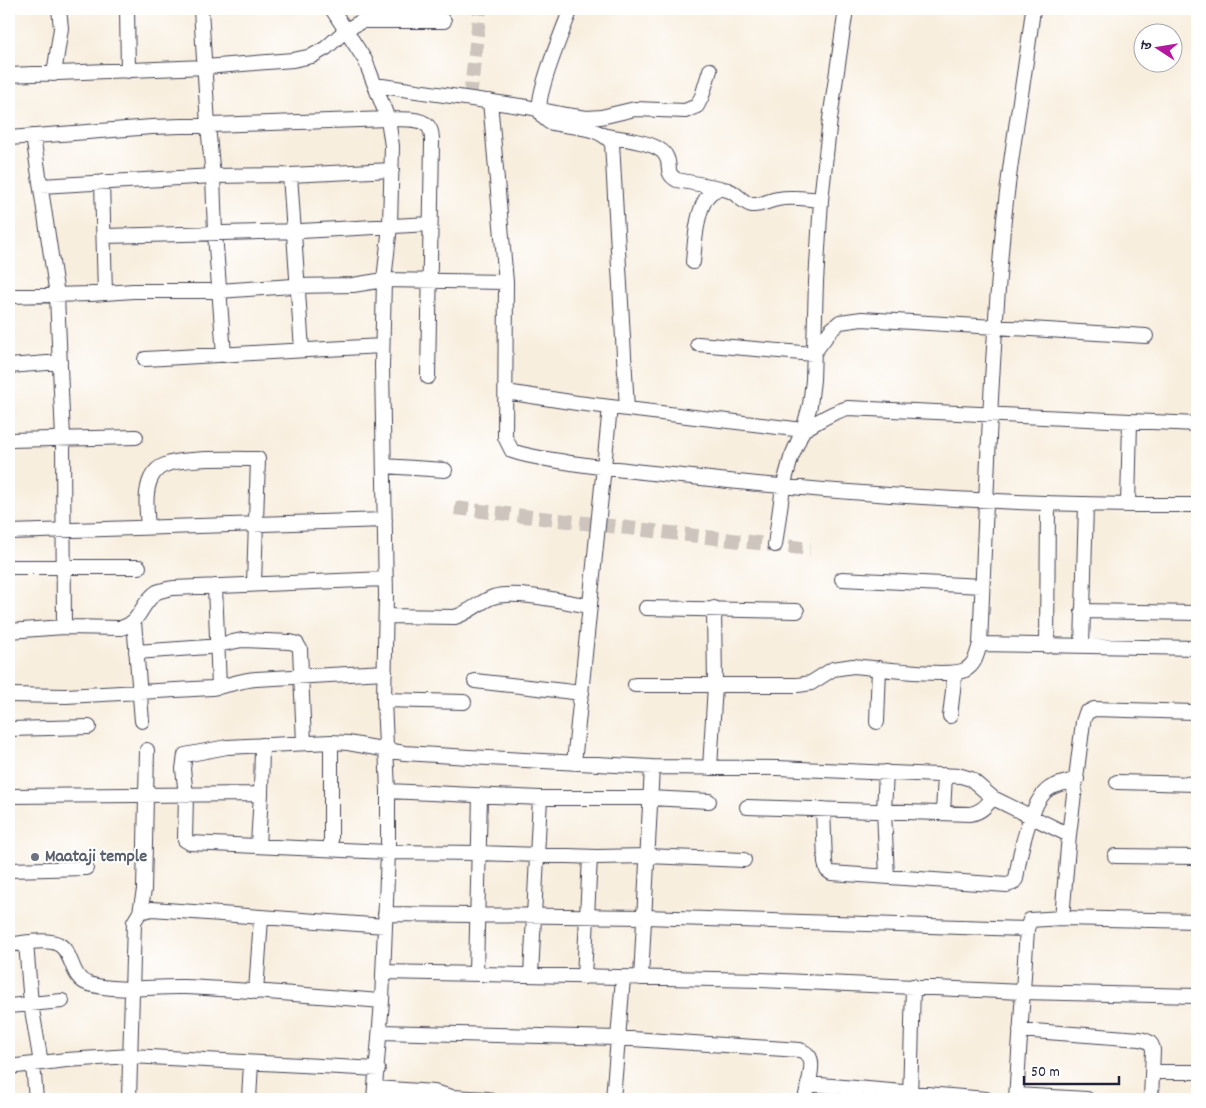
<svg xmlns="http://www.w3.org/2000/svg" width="1206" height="1108" font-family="Dekko,'Playpen Sans Deva',sans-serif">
  <rect width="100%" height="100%" fill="#fff"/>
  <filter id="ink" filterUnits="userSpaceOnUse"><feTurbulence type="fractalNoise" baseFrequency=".02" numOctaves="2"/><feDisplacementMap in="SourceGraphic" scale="10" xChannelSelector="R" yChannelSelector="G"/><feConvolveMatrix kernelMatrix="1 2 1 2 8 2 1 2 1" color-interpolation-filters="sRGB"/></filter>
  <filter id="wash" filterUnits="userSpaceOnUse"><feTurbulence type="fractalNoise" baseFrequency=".0096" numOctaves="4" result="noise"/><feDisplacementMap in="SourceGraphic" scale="20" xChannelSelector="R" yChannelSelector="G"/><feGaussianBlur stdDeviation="1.12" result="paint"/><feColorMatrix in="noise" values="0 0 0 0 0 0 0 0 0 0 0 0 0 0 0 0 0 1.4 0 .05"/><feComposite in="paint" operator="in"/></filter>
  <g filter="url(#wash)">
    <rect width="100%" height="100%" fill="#f8eede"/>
  </g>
  <g filter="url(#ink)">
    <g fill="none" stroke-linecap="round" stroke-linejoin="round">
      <path stroke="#cdc5bd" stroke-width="14" stroke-dasharray="14 7" stroke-linecap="butt" d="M470 98 480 9
        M455 508 810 549"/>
      <defs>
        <path id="minor" d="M127 9 128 71
          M201 9 208 126 213 176 215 233 224 355
          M332 9 365 60 388 119 392 146 390 226 384 280 382 366 386 595 384 700 388 791V852L382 1001 374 1099
          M571 9C564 27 536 94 540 110 541 116 544 118 549 122 569 128 598 125 612 143L627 409
          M54 74 61 28 59 9
          M9 75 205 67 293 60 312 56 326 48 346 30 362 21H444
          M375 85 527 107 566 115 587 118 601 117 635 109 685 111 697 106 702 96 710 70
          M490 101 506 282 505 437 512 451C531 458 551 459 571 463 611 469 651 473 692 477 859 496 1028 506 1197 505
          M33 136 57 295 63 439 64 627
          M607 136C622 139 659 142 666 156 672 166 664 173 677 180L720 188
          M9 138 152 127 388 119C400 120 424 116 430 129 432 133 432 138 432 142L428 377
          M290 175 302 350
          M102 182 105 293
          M41 186 213 176 290 175 392 170
          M104 236 301 231 430 224
          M693 262C695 244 696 188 722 189 735 189 740 202 752 205 760 206 770 200 778 199 792 196 807 199 821 200
          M9 296 91 294 133 291H219L293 286 353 285 384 280 506 282
          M698 344 813 354 831 330 840 322 862 319 1146 336
          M145 359 382 346
          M9 366 60 362
          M506 392 577 403 803 430C818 422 831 412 848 408L1197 424
          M9 440 136 437
          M384 466 445 470
          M1128 505 1130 421
          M148 528C147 512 144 493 151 478 154 472 159 467 165 465 183 457 236 459 258 459L254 584
          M9 532 385 520
          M775 545 783 487 791 458 803 430 810 405 813 380 816 282 821 200 830 119 846 9
          M9 567H139
          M842 579 982 586
          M215 586 219 687
          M646 608 797 611
          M1082 611 1197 613
          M386 616 455 617C469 613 479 602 493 597 517 590 565 602 590 606
          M134 622 142 721
          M9 631 64 627 121 628C142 622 140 603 157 592 162 590 168 589 173 588L385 579
          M980 644 1197 648
          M1047 646 1048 503
          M1082 646 1086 504
          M136 652 208 647 242 640 290 642 297 644 300 649 304 743
          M475 681 582 693
          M635 685H798L811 683 833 669 853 666C876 668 947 678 965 670 975 665 977 654 980 644 986 510 990 375 1002 241 1008 163 1024 86 1033 9
          M9 695 66 696 212 688C227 686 241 680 256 679L385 672
          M384 700 464 702
          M950 716 955 673
          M877 722 879 668
          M9 729 89 727
          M331 742V849
          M574 763 610 407
          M710 768 715 685 714 608
          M886 772 884 811 887 877
          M1117 782 1197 784
          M388 791 540 798H650L709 801
          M9 796 261 794 262 745
          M747 807 970 814C981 812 985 807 993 798
          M823 809 825 863 827 870 831 873 1007 885 1013 883 1016 879C1019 857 1030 800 1050 788 1058 784 1068 782 1077 779
          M943 813 945 775
          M258 845 261 794
          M1115 856 1197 857
          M744 860 647 856 597 857 479 853 388 852 190 843 185 840 186 795 183 769 185 755 227 747 331 742 348 743 404 753 469 757 652 767 777 768 961 776 971 779 993 798 1069 835
          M9 870 86 868
          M140 912 152 909 385 926
          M385 914 645 917 1027 929
          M1062 918 1069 835 1083 722 1086 713 1094 709 1194 712
          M26 943 31 1004 41 1063
          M9 945C21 943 47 938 58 944 74 952 70 979 89 984 121 993 152 986 184 987 250 990 316 996 382 1001
          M383 972 761 980 1022 992 1197 996
          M476 973 480 795
          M531 975 540 798
          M584 977 590 857
          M641 978 652 767
          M256 992 261 918
          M9 1006 62 1001
          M1020 1030 1140 1039C1148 1041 1152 1042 1153 1050L1151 1099
          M380 1032 617 1038 800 1050C804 1052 808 1053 810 1058 814 1066 807 1090 805 1099
          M33 1064 36 1099
          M9 1067 66 1060 131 1056 378 1069
          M1153 1072H1197
          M808 1084 986 1099
          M375 1088 434 1092 452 1097 488 1099
          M1016 1095 1087 1099
          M129 1099 134 922 140 912 144 890 147 750
          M249 1099 251 1063
          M613 1099 623 978
          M910 1099 913 986
          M1016 1099 1027 929 1030 920 1062 918 1197 921"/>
      </defs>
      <use href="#minor" stroke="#424153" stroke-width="16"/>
      <use href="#minor" stroke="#fff" stroke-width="14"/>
    </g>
  </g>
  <circle fill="#6b7280" stroke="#fff" stroke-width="2" cx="35" cy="857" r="5"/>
  <g text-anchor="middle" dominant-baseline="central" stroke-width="4" stroke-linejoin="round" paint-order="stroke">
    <g font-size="18" font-weight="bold" fill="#5b616d" stroke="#fff" text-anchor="start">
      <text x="45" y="857">Maataji temple</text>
    </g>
  </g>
  <rect width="1206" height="1108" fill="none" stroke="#fff" stroke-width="30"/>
  <g transform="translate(1158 48) rotate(282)"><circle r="24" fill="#ffffff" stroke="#a7a7b1"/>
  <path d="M0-4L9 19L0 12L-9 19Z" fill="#b5179e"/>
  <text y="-8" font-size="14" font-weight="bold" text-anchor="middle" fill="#22223b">उ</text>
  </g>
  <path d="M1024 1076v8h95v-8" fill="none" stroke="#22223b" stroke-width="2.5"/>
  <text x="1031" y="1076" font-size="15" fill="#22223b" stroke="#ffffff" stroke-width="4" paint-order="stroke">50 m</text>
</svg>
